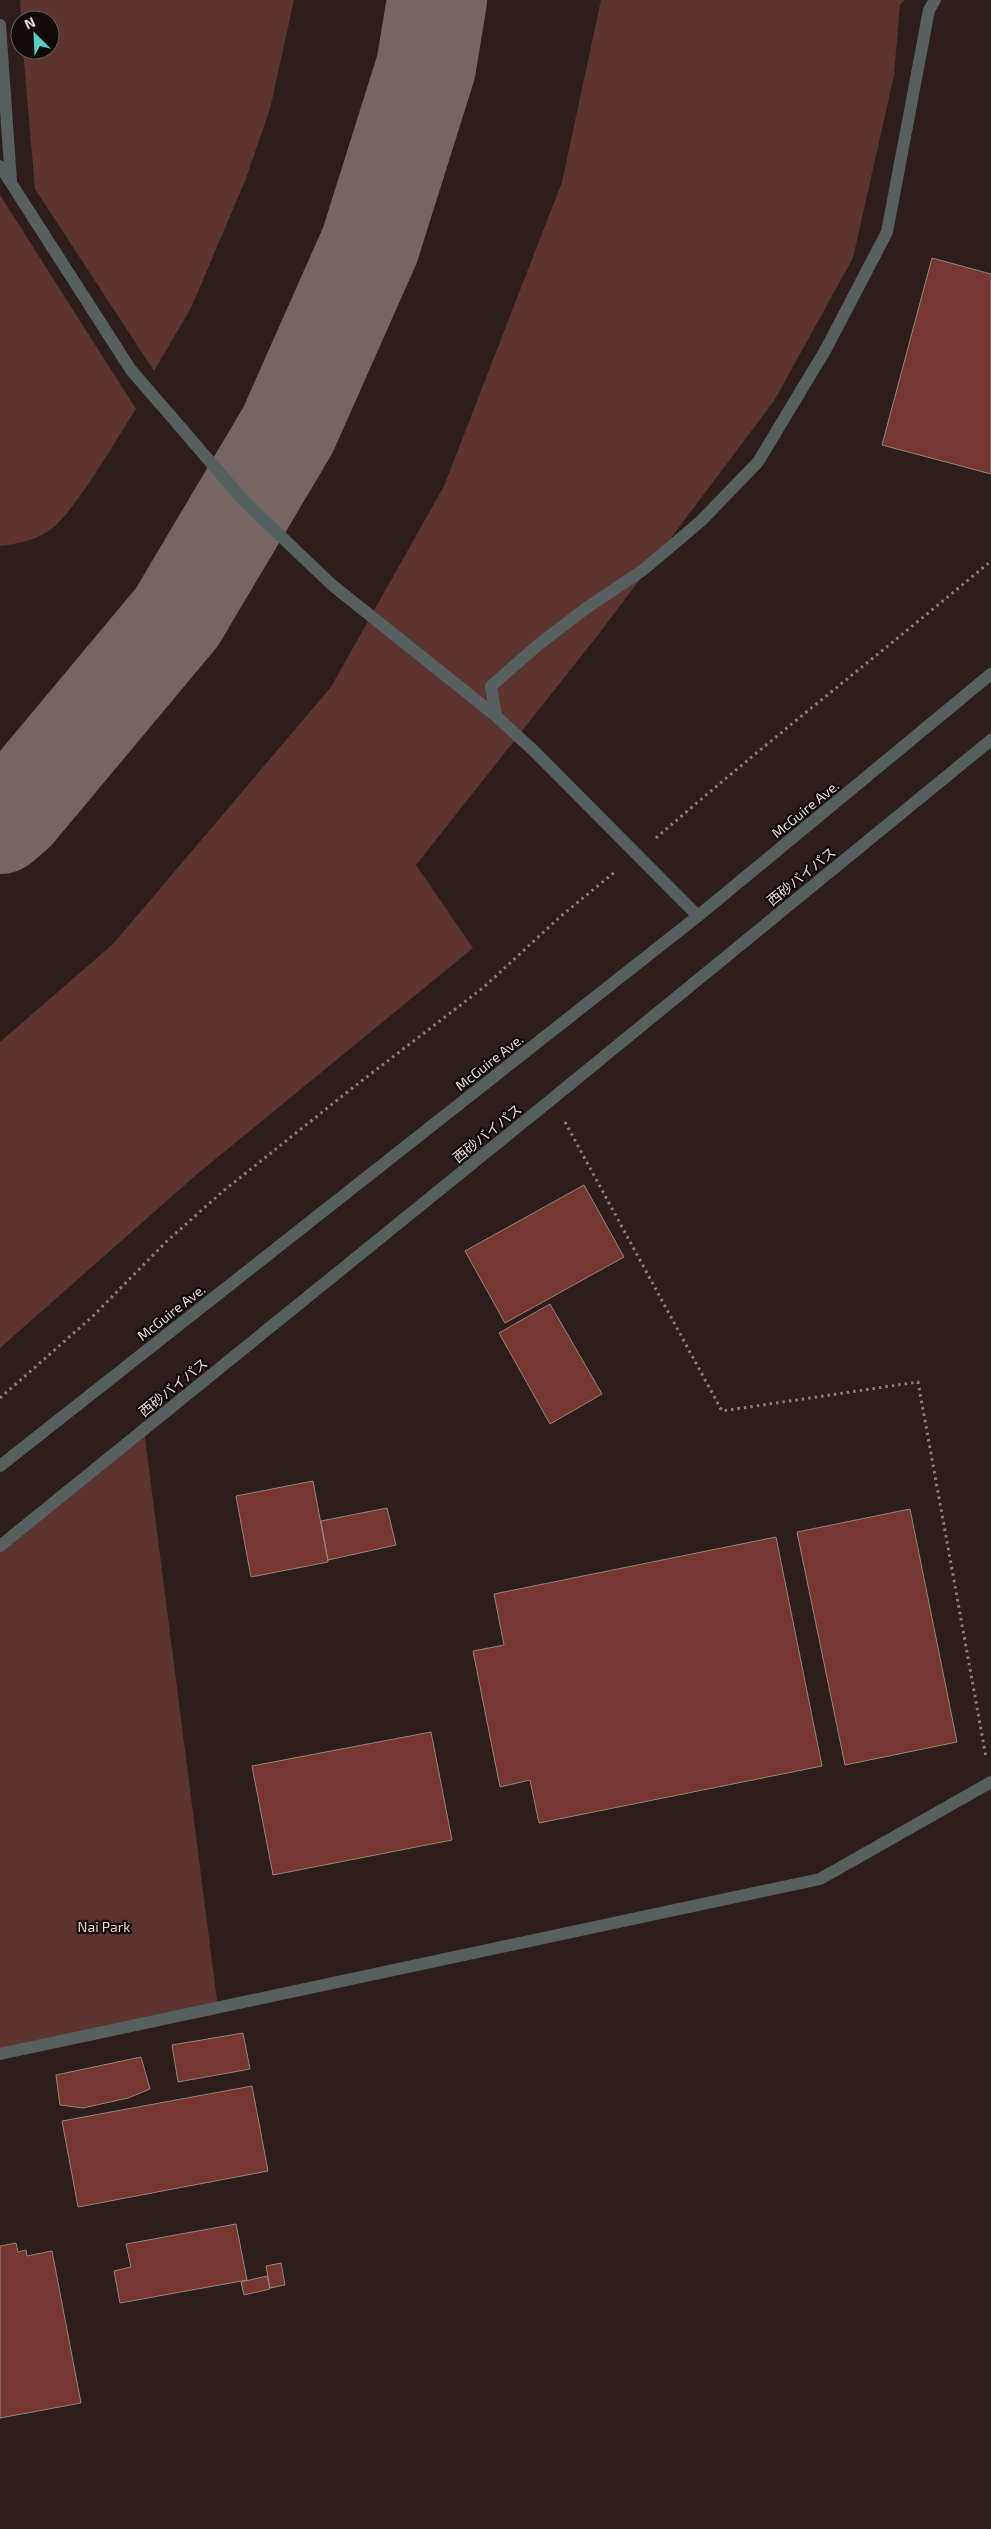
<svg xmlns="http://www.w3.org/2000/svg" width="991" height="2529" font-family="'Exo 2','Noto Sans JP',sans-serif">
  <rect width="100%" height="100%" fill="#2d1e1c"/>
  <path fill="#5c3430" d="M20 0H294L270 109 245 181 191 308 154 371 35 189 23 50H50V20H21Z
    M601 0H904L900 5 894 75 853 258 774 401 601 631 416 865 473 948 196 1175 0 1348V1042L113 944 331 687 444 486 562 182Z
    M0 195 136 409C118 436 72 518 47 532 33 541 16 544 0 546Z
    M144 1430 218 2008 0 2054V1546Z"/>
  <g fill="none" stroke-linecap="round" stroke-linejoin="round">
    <path stroke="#746664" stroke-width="100" d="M0 824 15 811 177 617 288 430 370 245 426 67 437 0"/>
  </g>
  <path fill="#773731" stroke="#958280" d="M932 258 991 274V474L882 445Z
    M584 1185 624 1257 505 1323 465 1251Z
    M550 1304 602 1394 550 1424 499 1333Z
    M313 1481 328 1562 251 1577 236 1496Z
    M387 1508 396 1545 328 1560 321 1521Z
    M910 1509 957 1742 845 1765 797 1532Z
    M776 1537 822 1766 539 1823 530 1780 500 1787 473 1651 504 1645 494 1594Z
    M431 1732 452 1840 273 1875 252 1766Z
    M243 2033 250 2069 178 2082 172 2045Z
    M141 2057 150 2089 128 2098 83 2108 60 2105 56 2075Z
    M252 2086 268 2171 78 2207 62 2121Z
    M236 2224 247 2280 120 2303 114 2271 131 2267 126 2244Z
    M16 2243 18 2252 26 2250 27 2256 52 2251 81 2403 0 2418V2246Z
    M281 2263 285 2285 270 2288 266 2266Z
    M267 2276 270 2289 244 2295 241 2282Z"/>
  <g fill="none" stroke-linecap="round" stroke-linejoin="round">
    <path stroke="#8c7f7d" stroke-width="3" stroke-dasharray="2.5 4" stroke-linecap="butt" d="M656 838C765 743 880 654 991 561
      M565 1122 722 1411 918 1382 986 1757
      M0 1398 92 1317 166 1242 222 1192 355 1086 484 987 561 916 616 871"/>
    <path stroke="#58605f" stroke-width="12" d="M0 25 11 181
      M0 166 131 370 245 502 332 585 496 716
      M698 916 533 750 496 716 491 686 538 645 585 609 643 570 701 521 758 462 826 349 887 232 929 10 935 0
      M0 1466 698 916 991 674
      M0 1546 552 1099 991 740
      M0 2054 820 1879 991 1782"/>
  </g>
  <g text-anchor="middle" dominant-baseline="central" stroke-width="4.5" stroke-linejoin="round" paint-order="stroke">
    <g font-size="14" fill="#e5dbd9" stroke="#100a09">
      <text transform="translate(805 809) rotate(-39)">McGuire Ave.</text>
      <text transform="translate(801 876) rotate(-39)">西砂バイパス</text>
      <text transform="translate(489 1062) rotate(-38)">McGuire Ave.</text>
      <text transform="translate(487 1133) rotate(-39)">西砂バイパス</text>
      <text transform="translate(171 1312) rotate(-38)">McGuire Ave.</text>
      <text transform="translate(173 1387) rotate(-39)">西砂バイパス</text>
    </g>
    <g font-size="14" fill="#f5cbc5" stroke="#100a09">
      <text x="104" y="1926">Nai Park</text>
    </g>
  </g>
  <g transform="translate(35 35) rotate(336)"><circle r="24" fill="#100a09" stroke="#655e5c"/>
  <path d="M0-4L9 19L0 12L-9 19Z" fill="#57cec1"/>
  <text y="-8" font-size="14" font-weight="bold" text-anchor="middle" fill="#e5dbd9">N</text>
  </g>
</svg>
